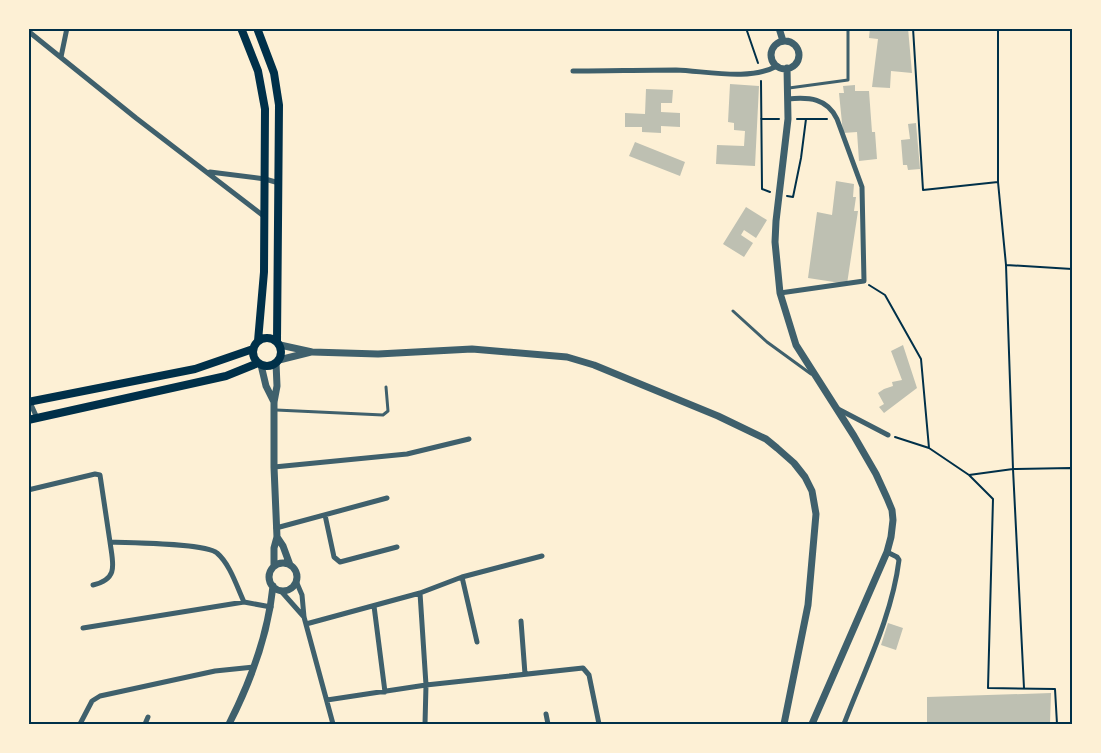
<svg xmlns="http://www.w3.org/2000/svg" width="1101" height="753" font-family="'Work Sans',sans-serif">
  <rect width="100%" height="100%" fill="#fdf0d5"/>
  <path fill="#bec0b2" d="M870 28H908L912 73 891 71 890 88 872 87 878 39 869 38Z
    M730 84 759 86 755 166 716 164 717 145 744 146 745 131 734 130V123L728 122Z
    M855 85V91H869L872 132H875L877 159 859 161 857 132 843 133 839 93H844L843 86Z
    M646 89 673 90 672 103H661V112L680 113V127L661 126V133L642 132V127H625V113L645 114Z
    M916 123 920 169 908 170 907 165H903L901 140 910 139 908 124Z
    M635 142 685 162 680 176 629 156Z
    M836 181 854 184 853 197H856L854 211H858L847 284 808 278 817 212 832 215Z
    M746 207 767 220 756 238 744 230 741 235 753 243 744 257 723 244Z
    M903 345 917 388 884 413 879 407 884 404 878 393 884 389 893 386 892 382 902 380 891 351Z
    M888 623 903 628 896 650 881 645Z
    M1051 693 1050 724H927V697Z"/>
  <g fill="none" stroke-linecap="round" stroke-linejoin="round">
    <path stroke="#003049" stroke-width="2" d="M746 28 758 63
      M913 28 923 190 998 182
      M761 81 762 189 770 192
      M761 119H779
      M797 119H827
      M787 196 793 197 801 158 806 119
      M1006 265 1072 269
      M869 285 885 295 921 359 929 448 969 475 1013 469 1006 265 998 182V28
      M895 437 929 448
      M969 475 993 499 988 688 1055 689 1057 724
      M1024 688 1013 469 1071 468 1072 532"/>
    <path stroke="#3f606c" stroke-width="3" d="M789 88 848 80V28
      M733 311 767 342 811 374
      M276 410 383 415 388 411 386 387"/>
    <path stroke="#3f606c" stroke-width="5" d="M28 31 136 118 265 217
      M61 57 67 28
      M573 71C607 71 641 70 676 70 706 71 750 81 777 66
      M210 172 265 179 279 183
      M780 293 864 281 862 187 837 119C827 98 809 97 788 99
      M29 400 37 418
      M838 409 888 435
      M274 467 407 454 469 439
      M28 490 95 474 100 475 110 542C129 543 206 543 217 553 230 564 237 587 244 602L271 607
      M325 515 334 557 340 562 397 547
      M276 528 387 498
      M462 577 477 642
      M296 581 302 595 304 617 333 724
      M93 585C119 579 113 564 110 542
      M281 591 304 617
      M420 593 426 685 425 724
      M374 606 385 692
      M521 621 525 674
      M306 624 420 593 462 577 542 556
      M83 628 244 602
      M327 700 426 685 583 668 589 675 599 724
      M546 714 548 724
      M80 724 92 701 100 696 215 671 254 667
      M145 724 148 717
      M844 724C864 671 892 617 899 560L897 557 887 552"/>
    <path stroke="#3f606c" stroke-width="7" d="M779 28 783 41
      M771 55a14 14 0 1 1 28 0a14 14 0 1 1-28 0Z
      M787 68 788 119 776 221 775 242 780 293 796 345 854 436 876 474 887 498 892 510 893 520 891 537 887 552 812 724
      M280 345 312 352 378 354 472 349 567 357 594 365 718 416 766 439 777 448 794 463 805 477 812 491 816 514 808 605 784 724
      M279 360 311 352
      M261 365 266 386 274 402
      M277 537 283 546 290 565
      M269 577a14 14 0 1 1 28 0a14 14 0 1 1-28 0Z
      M274 566V548L277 537 274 467V402L277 386 276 363
      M229 724C251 681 268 635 273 586"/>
    <path stroke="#003049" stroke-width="8" d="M241 28 258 71 265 109 264 272 258 341
      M257 28 274 73 279 105 277 341
      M253 352a14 14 0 1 1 28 0a14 14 0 1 1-28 0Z
      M28 402 195 369 253 349
      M28 420 226 376 258 363"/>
  </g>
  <rect width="1101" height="753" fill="none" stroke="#fdf0d5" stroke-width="60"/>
  <rect x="30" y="30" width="1041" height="693" fill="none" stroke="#003049" stroke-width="2"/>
</svg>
